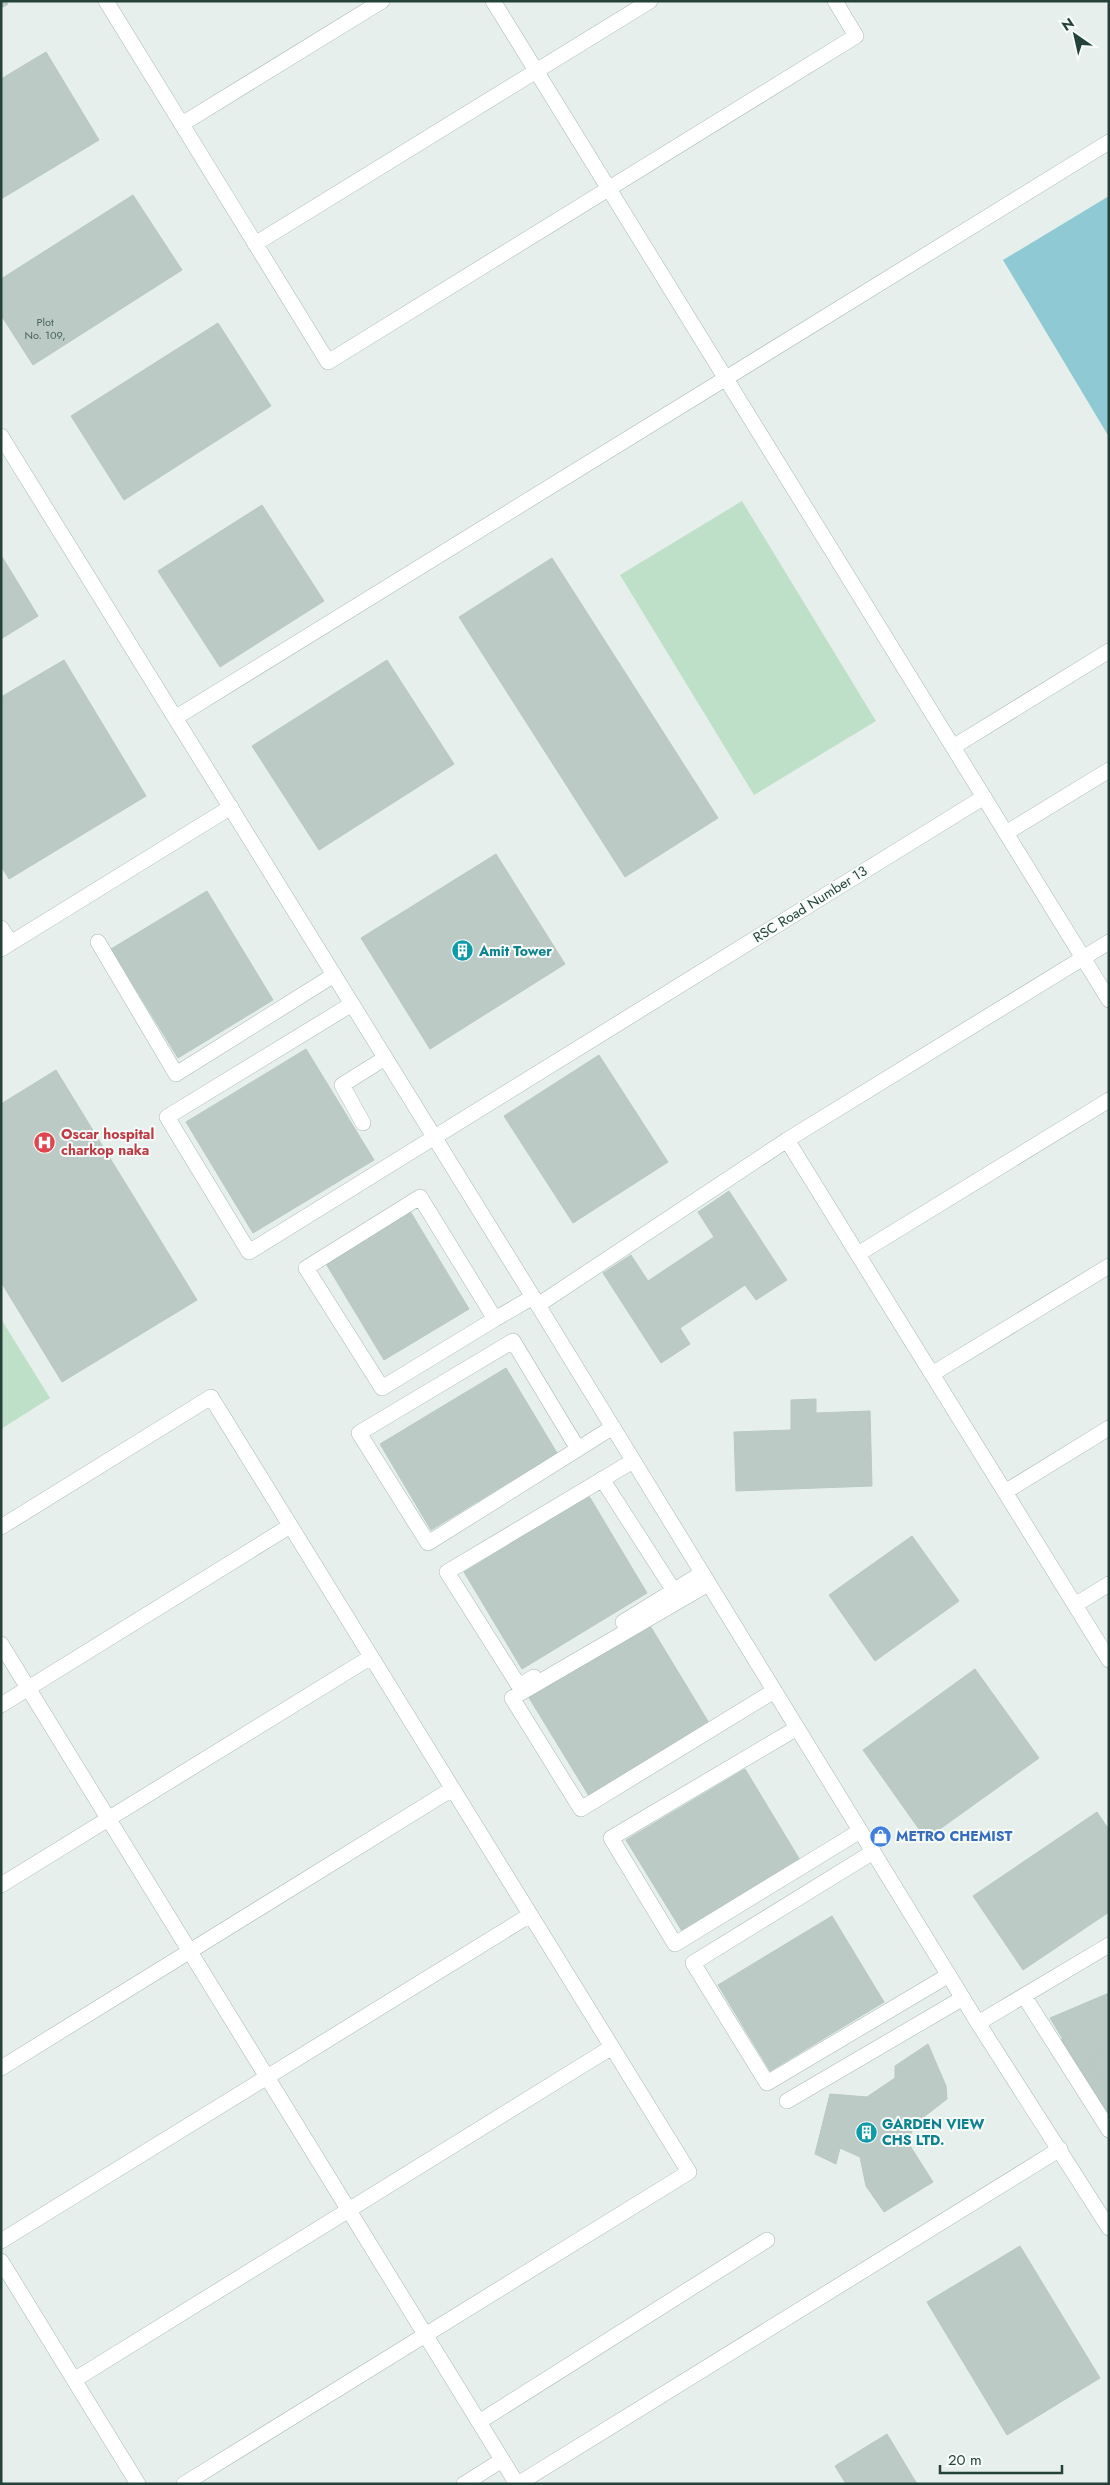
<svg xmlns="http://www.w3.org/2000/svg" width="1110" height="2485" font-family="Jost,sans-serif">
  <rect width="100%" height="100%" fill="#e6efeb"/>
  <path fill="#bfe0c8" d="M742 501 876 721 754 795 620 575Z
    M1 1319 50 1398 1 1429Z"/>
  <path fill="#8ec9d4" d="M1109 196V437L1003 260Z"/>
  <path fill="#bbcac4" stroke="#b8c9c2" d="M1 1H6L8 4 1 8Z
    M46 52 99 140 1 199V79Z
    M133 195 182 270 33 365 1 315V279Z
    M218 323 271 406 124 500 71 416Z
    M262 505 324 601 220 667 158 571Z
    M1 555 38 616 1 639Z
    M552 558 718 818 625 877 459 617Z
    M64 660 146 796 9 879 1 866V697Z
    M387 660 454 764 319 850 252 746Z
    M496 854 565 964 430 1049 361 938Z
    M207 891 273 1000 178 1058 111 949Z
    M306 1049 374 1160 253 1233 186 1122Z
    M599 1055 668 1162 573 1223 504 1116Z
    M56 1070 197 1300 62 1382 1 1282V1104Z
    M729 1191 787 1280 756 1300 745 1285 680 1328 690 1344 661 1363 603 1273 631 1255 648 1281 714 1237 698 1212Z
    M410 1211 469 1309 384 1360 325 1262Z
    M506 1368 557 1453 431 1530 380 1444Z
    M816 1399V1413L870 1411 872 1486 736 1491 734 1432 791 1430V1400Z
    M589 1496 647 1593 522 1669 464 1572Z
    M912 1536 959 1601 875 1661 829 1595Z
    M649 1624 709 1723 589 1796 528 1696Z
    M975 1669 1039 1758 926 1839 863 1750Z
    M745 1769 803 1865 685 1936 626 1840Z
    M1097 1812 1109 1830V1912L1023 1970 973 1896Z
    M832 1916 884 2002 770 2071 718 1985Z
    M1109 1993V2115L1050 2018Z
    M1109 2008V2047L1089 2060 1105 2084 1109 2081V2115L1059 2041Z
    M928 2044 946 2086 947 2099 916 2123 907 2141 933 2182 884 2212 866 2186 860 2157 840 2148 836 2164 815 2154 830 2094 867 2097 895 2078V2066Z
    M1020 2246 1100 2378 1007 2435 927 2302Z
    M887 2434 917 2484H846L835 2466Z"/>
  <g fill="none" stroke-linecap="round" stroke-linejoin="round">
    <defs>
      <path id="lane" d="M106 1 328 362 856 36 835 1
        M182 124 382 1
        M255 244 650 1
        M1006 833 1109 770
        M1 928 11 943
        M98 942 176 1074 334 975
        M1 949 231 807
        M352 1004 167 1117 249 1252 984 797
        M363 1123 342 1085 385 1058
        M787 1140 1109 1660
        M858 1254 1109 1100
        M538 1305 787 1140 1109 942
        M495 1319 382 1388 306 1268 420 1197 495 1319 533 1297
        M932 1374 1109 1266
        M578 1449 428 1543 359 1433 513 1341 578 1449 613 1427
        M602 1479 674 1591
        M1005 1492 1109 1428
        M1 1527 211 1397 689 2172 184 2484
        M708 1584 512 1698 581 1809 774 1691
        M1075 1605 1109 1584
        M623 1622 702 1573
        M534 1677 519 1686 447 1572 633 1461
        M1 1705 290 1526
        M797 1728 611 1838 675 1944 860 1831
        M873 1852 693 1963 767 2083 949 1975
        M1 1885 371 1657
        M1024 1996 1109 2130
        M978 2023 1109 1945
        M1 2068 452 1789
        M787 2101 963 1998
        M1 2241 530 1915
        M1 2261 138 2484
        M74 2380 612 2047
        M479 2422 767 2240
        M464 2484 502 2460"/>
      <path id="street" d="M493 1 1109 1000
        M1 436 533 1297 978 2023 1109 2228
        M175 718 1109 142
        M953 747 1109 651
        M1 1644 517 2484
        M518 2484 1060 2149"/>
    </defs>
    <use href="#lane" stroke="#a8b8b2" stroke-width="16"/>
    <use href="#street" stroke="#a8b8b2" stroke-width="16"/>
    <use href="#lane" stroke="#fff" stroke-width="15"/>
    <use href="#street" stroke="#fff" stroke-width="15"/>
  </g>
  <defs>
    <symbol id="building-disc" viewBox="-11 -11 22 22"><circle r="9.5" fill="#0f9aa8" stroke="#f7fbf9"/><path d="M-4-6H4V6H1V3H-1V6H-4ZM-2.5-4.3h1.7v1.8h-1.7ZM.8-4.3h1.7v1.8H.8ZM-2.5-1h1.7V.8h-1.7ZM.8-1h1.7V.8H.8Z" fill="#fff"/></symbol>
    <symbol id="hospital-disc" viewBox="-11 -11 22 22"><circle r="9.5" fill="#e0444e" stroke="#f7fbf9"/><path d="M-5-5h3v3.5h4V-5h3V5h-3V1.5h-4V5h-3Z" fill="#fff"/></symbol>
    <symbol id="shop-disc" viewBox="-11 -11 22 22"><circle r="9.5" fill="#3f7fe0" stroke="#f7fbf9"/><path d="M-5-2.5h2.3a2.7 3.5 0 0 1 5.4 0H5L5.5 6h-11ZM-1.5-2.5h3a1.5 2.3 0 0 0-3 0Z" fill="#fff"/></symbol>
  </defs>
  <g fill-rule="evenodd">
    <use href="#building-disc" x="450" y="938" width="25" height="25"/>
    <use href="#hospital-disc" x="32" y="1130" width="25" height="25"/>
    <use href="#shop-disc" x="868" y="1824" width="25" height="25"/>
    <use href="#building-disc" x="854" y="2120" width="25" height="25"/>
  </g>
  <g text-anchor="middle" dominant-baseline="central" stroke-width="4" stroke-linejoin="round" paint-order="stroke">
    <g font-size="11" fill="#4a645c">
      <text x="45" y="322">Plot<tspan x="45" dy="13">No. 109,</tspan></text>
    </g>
    <g font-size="14" fill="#24423a" stroke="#f7fbf9">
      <text transform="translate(810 904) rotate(-32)">RSC Road Number 13</text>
    </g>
    <g font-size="14" font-weight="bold" fill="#0d838f" stroke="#f7fbf9" text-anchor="start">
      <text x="479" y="951">Amit Tower</text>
      <text x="882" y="2124">GARDEN VIEW<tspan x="882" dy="16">CHS LTD.</tspan></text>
    </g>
    <g font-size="14" font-weight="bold" fill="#be3a42" stroke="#f7fbf9" text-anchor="start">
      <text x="61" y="1134">Oscar hospital<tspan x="61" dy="16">charkop naka</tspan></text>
    </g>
    <g font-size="14" font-weight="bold" fill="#366cbe" stroke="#f7fbf9" text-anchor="start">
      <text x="896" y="1836">METRO CHEMIST</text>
    </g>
  </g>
  <rect width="1110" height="2485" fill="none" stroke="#24423a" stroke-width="5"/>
  <g transform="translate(1075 35) rotate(326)" stroke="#f7fbf9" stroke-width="4" paint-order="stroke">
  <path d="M0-4L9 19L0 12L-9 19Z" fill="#24423a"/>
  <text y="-8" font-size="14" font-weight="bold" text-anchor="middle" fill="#24423a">N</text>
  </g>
  <path d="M940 2465v8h122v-8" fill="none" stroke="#24423a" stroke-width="2.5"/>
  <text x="948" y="2465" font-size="15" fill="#24423a" stroke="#f7fbf9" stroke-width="4" paint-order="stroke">20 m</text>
</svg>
